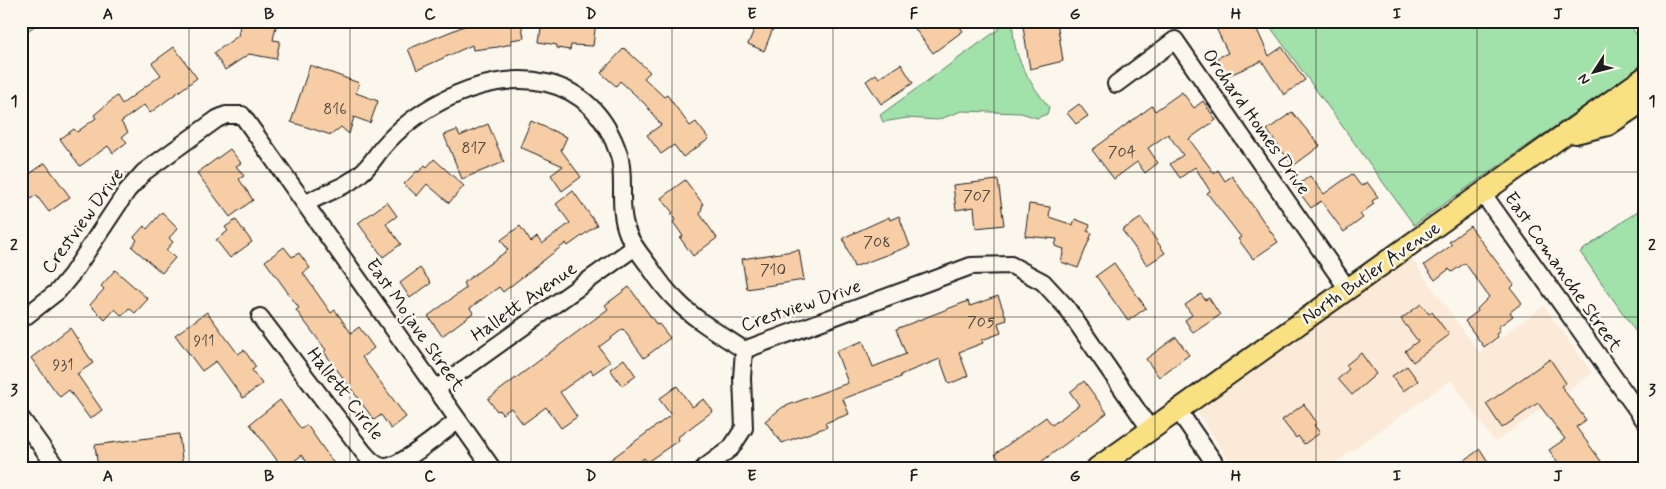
<svg xmlns="http://www.w3.org/2000/svg" width="1666" height="489" font-family="Mynerve,sans-serif">
  <rect width="100%" height="100%" fill="#fbf7ec"/>
  <filter id="ink" filterUnits="userSpaceOnUse"><feTurbulence type="fractalNoise" baseFrequency=".02" numOctaves="2"/><feDisplacementMap in="SourceGraphic" scale="10" xChannelSelector="R" yChannelSelector="G"/><feConvolveMatrix kernelMatrix="1 2 1 2 8 2 1 2 1" color-interpolation-filters="sRGB"/></filter>
  <g filter="url(#ink)">
    <path fill="#faead7" d="M1411 258 1479 353 1544 306 1592 373 1495 442 1451 380 1327 468H1234L1196 410Z"/>
    <path fill="#a1e1aa" stroke="#5e7e63" d="M21 21H42L22 35Z
      M996 21H1013C1011 55 1029 82 1049 107L1047 114 1037 118 1021 113 962 111 937 120 907 118 883 122 880 115 999 29Z
      M1266 21H1627C1639 38 1656 54 1634 71L1414 225Z
      M1645 206V345L1580 252Z"/>
    <path fill="#f6cda5" stroke="#1c1c1c" d="M241 21 276 26 273 40 280 41 276 59 249 54 225 70 214 53 238 36Z
      M468 21H521L524 38 511 40V44L498 47 473 50 472 45 417 70 408 49 469 24Z
      M542 21H596L593 46 571 45 570 50 557 48V45L539 42Z
      M758 21H776L764 51 748 44Z
      M925 21H956L963 31 933 53 915 29Z
      M1022 21H1057L1063 61 1030 69Z
      M1233 21H1246L1247 24 1253 21 1269 56 1282 47 1305 80 1284 95 1262 61 1225 77 1217 58 1228 53 1216 28Z
      M174 47 197 78 150 113 144 105 121 122 128 132 122 137 127 142 113 153 108 146 80 166 60 139 74 129 77 132 96 118 94 115 117 96 122 104 161 75 152 63Z
      M624 48 650 72 644 78 664 97 667 95 690 126 696 122 709 139 683 157 674 145 661 154 647 135 661 125 645 104 620 81 616 86 601 73Z
      M901 64 913 83 881 104 866 81 876 74 879 78Z
      M310 65 359 83 356 93 378 101 370 123 354 117 349 134 341 127 331 135 291 122Z
      M1182 92 1194 108 1203 101 1216 120 1189 139 1214 173 1218 170 1225 181 1232 176 1278 242 1253 259 1238 239 1241 237 1207 193 1210 191 1195 167 1180 178 1170 164 1183 155 1168 134 1148 148 1158 163 1145 173 1137 162 1114 179 1092 150 1152 106 1155 111Z
      M1079 104 1088 116 1076 124 1067 113Z
      M1292 112 1320 146 1293 166 1267 130Z
      M531 121 567 137 561 150 581 177 562 191 551 175 563 166 520 147Z
      M488 124 504 162 462 179 444 135 457 130 460 136Z
      M230 149 241 163 236 166 244 176 239 179 253 200 230 217 197 173Z
      M434 159 464 186 449 203 427 184 417 196 404 184 417 171 419 172 425 165 427 167Z
      M45 163 70 197 49 212 36 195 21 206V180Z
      M1352 174 1361 186 1367 182 1378 197 1372 201 1374 204 1360 214 1363 218 1344 232 1321 201 1311 208 1295 187 1310 176 1324 194Z
      M685 180 703 204 700 214 717 238 693 256 680 238 683 236 673 222 675 220 671 214 673 213 661 198Z
      M998 180 1004 225 976 228 974 207 956 210 953 185Z
      M573 191 597 225 568 246 566 243 503 292 499 287 470 308 473 313 442 336 428 316 466 288 463 283 508 250 501 240 520 226 531 242 537 237 542 244 570 223 556 204Z
      M387 202 397 216 386 224 401 244 383 257 358 223Z
      M1029 204 1050 207 1049 217 1073 225 1075 219 1090 225 1087 231 1092 233 1078 268 1061 262 1064 249 1055 246 1057 239 1025 236Z
      M162 212 178 228 169 238 173 242 166 250 175 258 162 273 132 247 137 240 134 237 144 226 147 229Z
      M899 216 910 246 854 267 843 238 889 217 890 220Z
      M1141 218 1165 253 1147 265 1122 230Z
      M236 220 252 242 230 258 216 240 228 231 225 227Z
      M1470 226 1514 285 1511 288 1522 303 1510 312 1513 316 1498 327 1500 331 1496 334 1498 337 1484 347 1465 321 1478 311 1477 309 1489 297 1465 263 1452 272 1449 269 1435 280 1424 265 1452 245 1449 242Z
      M284 247 292 257 299 253 310 268 303 273 331 313 335 310 351 333 359 327 374 348 362 357 406 417 391 429 381 415 374 420 324 352 326 350 296 310 299 308 265 261Z
      M799 250 804 280 747 289 742 259Z
      M1114 263 1146 308 1128 321 1096 276Z
      M420 268 431 283 410 298 400 283Z
      M115 270 148 299 135 313 129 308 122 316 115 309 105 320 90 305 104 289 101 286Z
      M629 287 657 325 659 324 670 338 644 358 623 329 599 347 610 362 593 374 591 370 560 392 577 417 561 428 546 407 523 424 511 408 502 414 499 410 497 411 488 399 608 309 605 305Z
      M1201 294 1205 300 1209 298 1220 315 1193 333 1185 320 1192 315 1185 305Z
      M998 296 1007 320 998 323 1001 333 982 340 983 343 959 352 968 376 949 384 940 359 900 375 901 377 843 399 849 414 825 423 827 427 782 443 765 421 783 407 848 383 836 351 863 341 873 367 906 354 896 329 968 301 970 306Z
      M1421 304 1429 314 1432 312 1449 335 1413 362 1405 351 1418 341 1401 319Z
      M207 312 238 354 244 350 256 367 252 370 262 384 243 398 216 361 202 371 175 335Z
      M70 328 93 363 77 374 102 410 90 419 69 390 60 397 31 358Z
      M1176 337 1189 355 1159 377 1146 359Z
      M1361 353 1376 374 1352 395 1338 379 1349 369 1346 365Z
      M624 359 636 376 622 386 610 369Z
      M1550 359 1566 383 1561 386 1586 420 1576 427 1606 468H1562L1549 450 1565 439 1538 403 1502 428 1486 404Z
      M1407 366 1418 381 1403 391 1392 376Z
      M1084 381 1107 413 1033 468H1004L995 454 1046 417 1052 425 1079 405 1070 392Z
      M677 386 692 407 704 399 713 411 678 437 679 440 647 462 644 458 631 468H599L671 415 659 399Z
      M280 400 301 429 307 425 337 468H311L302 455 289 465 288 462 282 467 250 424Z
      M1304 404 1317 423 1314 425 1320 433 1304 444 1298 436 1296 438 1282 420Z
      M179 434 183 468H131L130 466 98 468 95 445Z
      M1480 449 1492 468H1454Z"/>
    <g fill="none" stroke-linecap="round" stroke-linejoin="round">
      <defs>
        <path id="minor" d="M1116 84 1175 40 1347 288
          M242 115 492 468
          M1483 194 1645 421
          M305 204C323 193 346 188 361 173 370 166 376 155 383 147 400 127 419 113 442 101 512 65 592 71 619 155 626 179 617 208 628 234 633 246 641 255 649 266 657 278 666 291 677 301 696 321 722 335 744 350
          M260 317 364 453C370 460 377 468 386 467 402 466 444 431 458 420
          M21 320 58 291 72 274 127 191 144 172 217 119 226 115H242
          M744 350 971 266 1011 265 1043 282 1066 307 1150 429
          M436 389 635 247
          M1178 410 1218 468
          M21 418 57 468
          M704 468 731 448 744 428 742 378 744 350"/>
        <path id="major" d="M1575 133 1608 125 1645 100
          M1097 468 1645 77"/>
      </defs>
      <use href="#minor" stroke="#1c1c1c" stroke-width="20"/>
      <use href="#major" stroke="#1c1c1c" stroke-width="24"/>
      <use href="#minor" stroke="#fbf7ec" stroke-width="16"/>
      <use href="#major" stroke="#f9e181" stroke-width="20"/>
    </g>
  </g>
  <path fill="none" stroke="#1c1c1c" stroke-width="1" stroke-opacity="0.55" d="M189 21V468M350 21V468M511 21V468M672 21V468M833 21V468M994 21V468M1155 21V468M1316 21V468M1477 21V468M21 172H1645M21 317H1645"/>
  <g text-anchor="middle" dominant-baseline="central" stroke-width="5" stroke-linejoin="round" paint-order="stroke">
    <g font-size="16" fill="#52483e">
      <text x="335" y="109">816</text>
      <text x="474" y="148">817</text>
      <text x="1122" y="152">704</text>
      <text x="977" y="196">707</text>
      <text x="877" y="242">708</text>
      <text x="773" y="270">710</text>
      <text x="981" y="322">705</text>
      <text x="204" y="341">911</text>
      <text x="63" y="365">931</text>
    </g>
    <g font-size="19" fill="#1c1c1c" stroke="#fbf7ec">
      <text transform="translate(1256 122) rotate(55)">Orchard Homes Drive</text>
      <text transform="translate(83 221) rotate(-54)">Crestview Drive</text>
      <text transform="translate(1563 272) rotate(55)">East Comanche Street</text>
      <text transform="translate(1371 273) rotate(-35)">North Butler Avenue</text>
      <text transform="translate(524 302) rotate(-35)">Hallett Avenue</text>
      <text transform="translate(801 306) rotate(-19)">Crestview Drive</text>
      <text transform="translate(415 325) rotate(55)">East Mojave Street</text>
      <text transform="translate(345 394) rotate(52)">Hallett Circle</text>
    </g>
  </g>
  <rect width="1666" height="489" fill="none" stroke="#fbf7ec" stroke-width="55"/>
  <g transform="translate(1594 72) rotate(234)" stroke="#fbf7ec" stroke-width="4" paint-order="stroke">
  <path d="M0-4L9 19L0 12L-9 19Z" fill="#1c1c1c"/>
  <text y="-8" font-size="14" font-weight="bold" text-anchor="middle" fill="#1c1c1c">N</text>
  </g>
  <rect x="28" y="28" width="1610" height="434" fill="none" stroke="#1c1c1c" stroke-width="2"/>
  <g font-size="16" text-anchor="middle" font-weight="bold" fill="#1c1c1c">
    <text x="108" y="19">A</text>
    <text x="269" y="19">B</text>
    <text x="430" y="19">C</text>
    <text x="591" y="19">D</text>
    <text x="752" y="19">E</text>
    <text x="914" y="19">F</text>
    <text x="1075" y="19">G</text>
    <text x="1236" y="19">H</text>
    <text x="1397" y="19">I</text>
    <text x="1558" y="19">J</text>
    <text x="14" y="106">1</text>
    <text x="1652" y="106">1</text>
    <text x="14" y="250">2</text>
    <text x="1652" y="250">2</text>
    <text x="14" y="395">3</text>
    <text x="1652" y="395">3</text>
    <text x="108" y="481">A</text>
    <text x="269" y="481">B</text>
    <text x="430" y="481">C</text>
    <text x="591" y="481">D</text>
    <text x="752" y="481">E</text>
    <text x="914" y="481">F</text>
    <text x="1075" y="481">G</text>
    <text x="1236" y="481">H</text>
    <text x="1397" y="481">I</text>
    <text x="1558" y="481">J</text>
  </g>
</svg>
